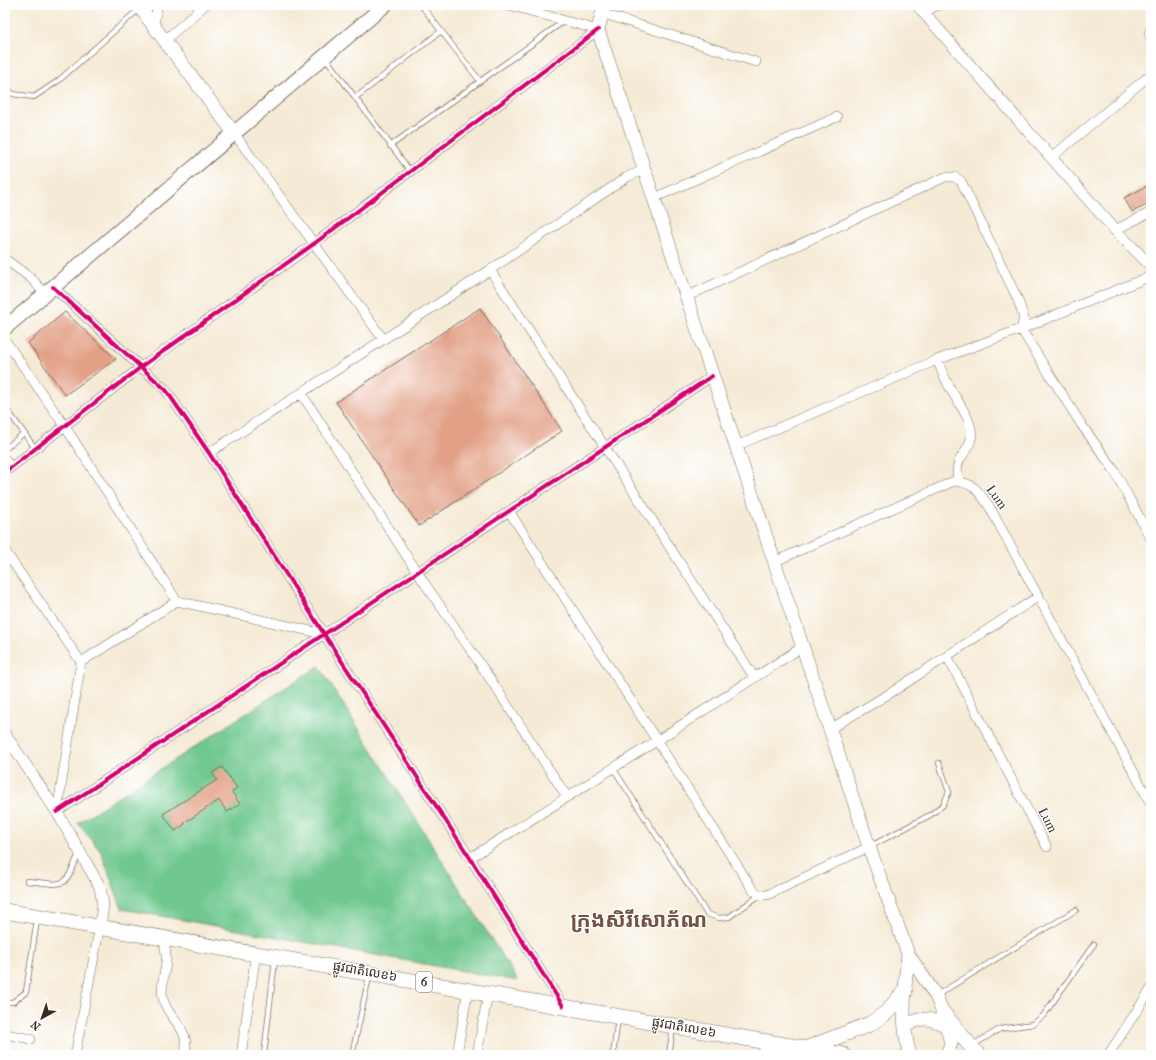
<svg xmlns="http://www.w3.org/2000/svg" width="1156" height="1060" font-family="'IM FELL French Canon','Noto Sans Khmer',serif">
  <rect width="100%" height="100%" fill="#fff"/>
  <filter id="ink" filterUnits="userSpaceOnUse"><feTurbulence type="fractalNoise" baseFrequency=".025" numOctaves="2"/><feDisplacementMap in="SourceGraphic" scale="8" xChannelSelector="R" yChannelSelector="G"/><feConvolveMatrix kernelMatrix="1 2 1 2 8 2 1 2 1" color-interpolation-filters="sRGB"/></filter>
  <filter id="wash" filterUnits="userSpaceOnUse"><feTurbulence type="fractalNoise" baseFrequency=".012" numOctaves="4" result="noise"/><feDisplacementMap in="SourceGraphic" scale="16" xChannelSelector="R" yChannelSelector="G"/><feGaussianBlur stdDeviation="0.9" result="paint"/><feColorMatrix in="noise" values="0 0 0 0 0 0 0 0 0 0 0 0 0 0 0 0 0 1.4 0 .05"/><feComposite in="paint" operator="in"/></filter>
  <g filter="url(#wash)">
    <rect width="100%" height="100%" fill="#f5ead5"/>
    <path fill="#6fc88e" stroke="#557956" d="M319 666 518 981 122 909 101 852 78 823Z"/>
    <g id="blocks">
      <path fill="#e2a086" d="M1147 186 1151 194V203L1132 212 1124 198Z
        M480 308 562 431 419 526 336 402Z
        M65 312 116 359 65 395 28 343Z
        M222 767 237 788 232 792 240 804 227 812 219 800 184 823 185 824 175 831 163 814 217 780 212 773Z"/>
    </g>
  </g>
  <g filter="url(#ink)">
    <use href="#blocks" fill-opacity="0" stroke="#7c6d5e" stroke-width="1"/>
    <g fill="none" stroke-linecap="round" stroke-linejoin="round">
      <defs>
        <path id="service" d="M421 5 480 81
          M325 57 410 171
          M5 86 13 94 34 97 58 81 139 9
          M355 98 441 31
          M390 146 564 21
          M5 407 35 448
          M5 449 24 433
          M5 456 12 465
          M613 768 707 914 719 918 729 917 760 895
          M869 847 930 815 943 805 949 792 939 763
          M27 881 55 884 64 882 70 874 79 854
          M937 995 1076 910
          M5 1002H13L26 992 37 920
          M973 1045 1000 1029 1033 1024 1043 1016 1094 944
          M264 1055 275 960
          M352 1055 369 977
          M613 1055 618 1019
          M669 1055 673 1027"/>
        <path id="minor" d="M509 5 598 30
          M601 13 756 62
          M924 13 937 5
          M153 27 158 5
          M1151 28 1149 33 1151 39
          M164 41 205 5
          M234 133 383 339
          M1051 158 1151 74
          M654 198 837 117
          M1115 230 1151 212
          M5 259 32 279 45 294
          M490 270 754 677
          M53 287 166 390 209 453 324 634 470 858 563 1006
          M686 297 945 177H954L961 181 1018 300 1024 318 1021 329 1081 424 1114 470 1151 539
          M5 340 64 425 177 601 324 634
          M937 360C941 369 945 379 950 388 957 401 975 423 971 439 967 458 954 453 958 481
          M301 393 417 572 487 674 567 797
          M736 446 937 360 1021 329 1151 276
          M209 453 490 270 627 177 644 170
          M5 472 141 367 315 243 598 30
          M509 511 753 890 760 895H767L869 847
          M5 551 81 662 57 812
          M774 562 954 481C975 483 978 491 989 506L1151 804
          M947 656 1047 847
          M81 662 177 601
          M830 729 892 692 1039 596
          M57 812 712 376
          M470 858 658 740 802 647
          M164 937C164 945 167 954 166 962 165 974 160 987 163 999 169 1022 191 1026 185 1055
          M5 1034 31 1039
          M75 1055 100 926
          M241 1055 256 953
          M457 1055 468 989
          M477 1055 488 993
          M763 1055 765 1041
          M1108 1055 1151 989"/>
        <path id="tertiary" d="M917 5 1115 230 1151 266
          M5 734 57 812 100 887 103 905 100 926"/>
        <path id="secondary" d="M138 5 234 133
          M604 5 598 30 869 847 908 954 936 996 943 1013 951 1043 947 1055
          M908 954C905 987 900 1022 910 1055
          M905 1026C922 1016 930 1017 948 1027"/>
        <path id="primary" d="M5 328 385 5"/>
        <path id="trunk" d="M5 911 843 1055
          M943 1013 978 1055
          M808 1048 870 1024 886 1013 905 991"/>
      </defs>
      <use href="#service" stroke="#7c6d5e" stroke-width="6"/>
      <use href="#minor" stroke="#7c6d5e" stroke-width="10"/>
      <use href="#tertiary" stroke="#7c6d5e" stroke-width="12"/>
      <use href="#secondary" stroke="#7c6d5e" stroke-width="14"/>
      <use href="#primary" stroke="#7c6d5e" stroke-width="16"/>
      <use href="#trunk" stroke="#7c6d5e" stroke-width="16"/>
      <use href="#service" stroke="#fff" stroke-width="4.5"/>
      <use href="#minor" stroke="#fff" stroke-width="9"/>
      <use href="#tertiary" stroke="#fff" stroke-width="11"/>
      <use href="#secondary" stroke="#fff" stroke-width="13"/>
      <use href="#primary" stroke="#fff" stroke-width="14"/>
      <use href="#trunk" stroke="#fff" stroke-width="15"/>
      <defs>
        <path id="cycleway" d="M53 287 166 390 209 453 324 634 470 858 563 1006
          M5 472 141 367 315 243 598 30
          M57 812 712 376"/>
      </defs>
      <use href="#cycleway" stroke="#fff" stroke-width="6"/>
      <use href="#cycleway" stroke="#d6006c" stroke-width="4"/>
    </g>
  </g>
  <g text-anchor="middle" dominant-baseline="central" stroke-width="3" stroke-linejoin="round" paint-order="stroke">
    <rect fill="#fff" stroke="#766a62" stroke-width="1" x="416" y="972" width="16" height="20" rx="3"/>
    <g font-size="12" font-weight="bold" fill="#3b2a1e">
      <text x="424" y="982">6</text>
    </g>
    <g font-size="13" fill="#3b2a1e" stroke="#fff">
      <text transform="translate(997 497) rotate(55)">Lum</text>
      <text transform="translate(1048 820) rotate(63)">Lum</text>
      <text transform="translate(365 971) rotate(10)">ផ្លូវជាតិលេខ៦</text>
      <text transform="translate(684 1027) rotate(10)">ផ្លូវជាតិលេខ៦</text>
    </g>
    <g font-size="21" font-weight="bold" fill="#755342" stroke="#fff">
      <text x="639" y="920">ក្រុងសិរីសោភ័ណ</text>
    </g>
  </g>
  <rect width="1156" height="1060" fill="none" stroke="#fff" stroke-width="20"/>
  <g transform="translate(42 1018) rotate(220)" stroke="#ffffff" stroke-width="3" paint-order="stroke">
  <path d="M0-3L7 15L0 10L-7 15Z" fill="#3b2a1e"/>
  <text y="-6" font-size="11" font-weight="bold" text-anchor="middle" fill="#3b2a1e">N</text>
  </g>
</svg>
